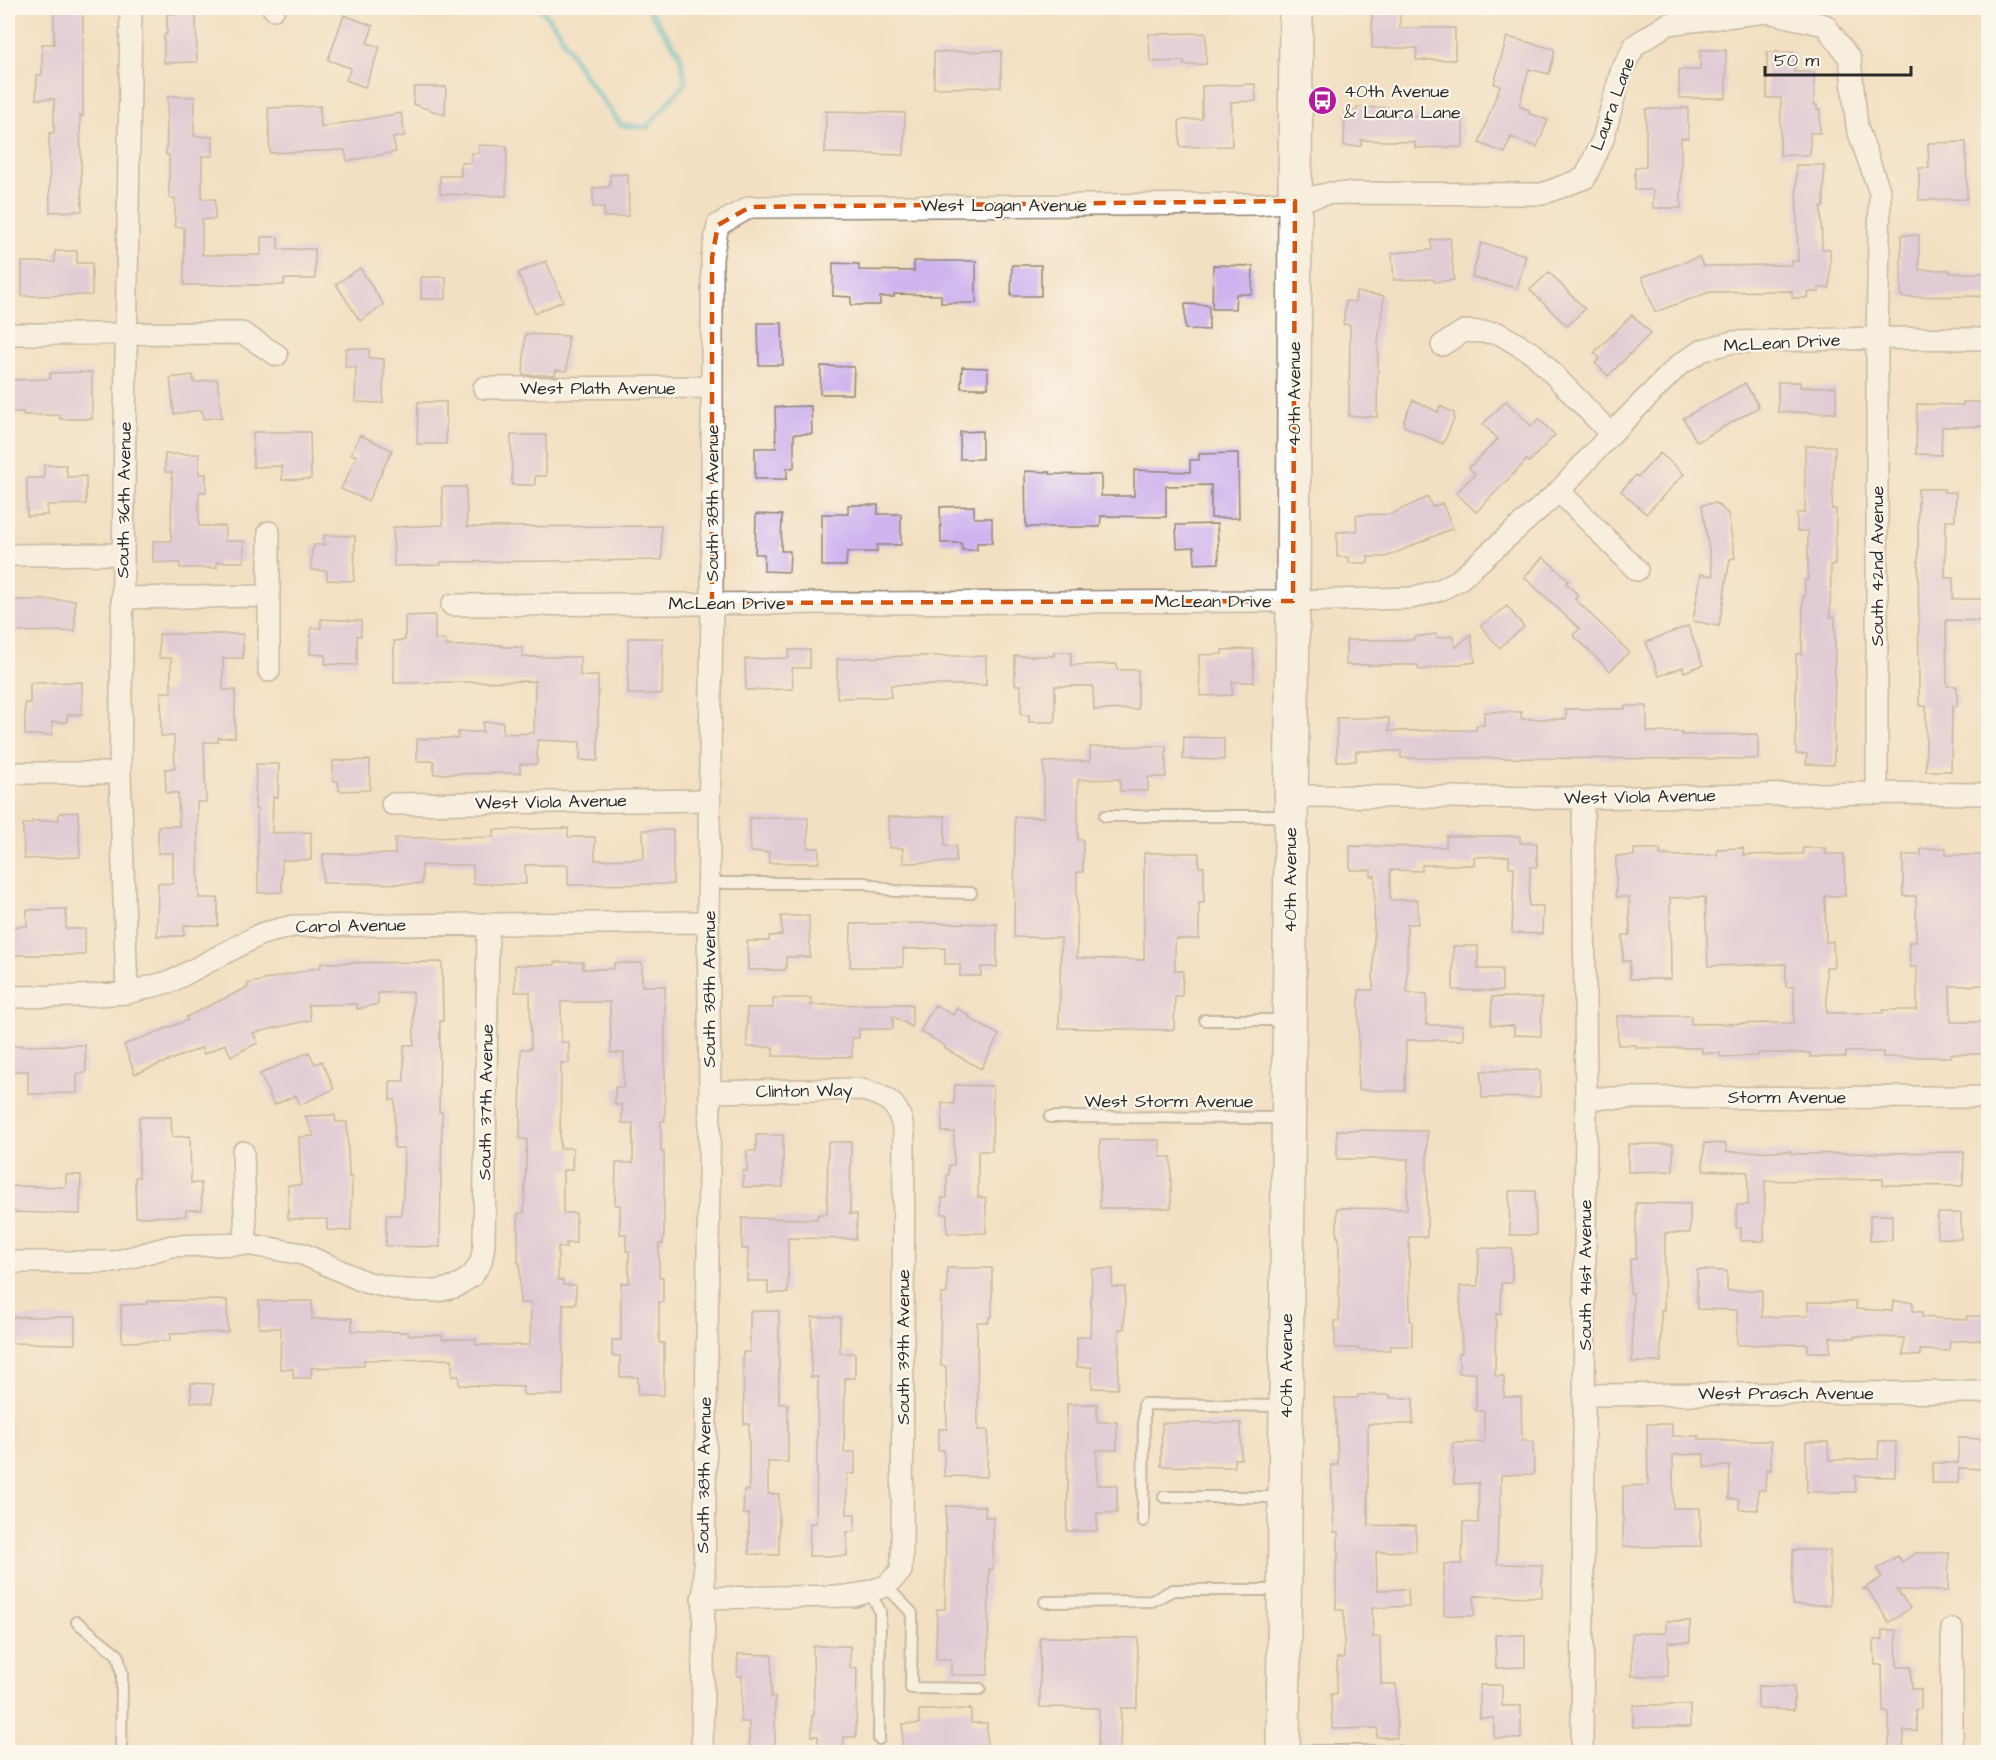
<svg xmlns="http://www.w3.org/2000/svg" width="1996" height="1760" font-family="'Architects Daughter',sans-serif">
  <rect width="100%" height="100%" fill="#fbf7ec"/>
  <filter id="ink" filterUnits="userSpaceOnUse"><feTurbulence type="fractalNoise" baseFrequency=".0167" numOctaves="2"/><feDisplacementMap in="SourceGraphic" scale="12" xChannelSelector="R" yChannelSelector="G"/><feConvolveMatrix kernelMatrix="1 2 1 2 8 2 1 2 1" color-interpolation-filters="sRGB"/></filter>
  <filter id="wash" filterUnits="userSpaceOnUse"><feTurbulence type="fractalNoise" baseFrequency=".008" numOctaves="4" result="noise"/><feDisplacementMap in="SourceGraphic" scale="24" xChannelSelector="R" yChannelSelector="G"/><feGaussianBlur stdDeviation="1.35" result="paint"/><feColorMatrix in="noise" values="0 0 0 0 0 0 0 0 0 0 0 0 0 0 0 0 0 1.4 0 .05"/><feComposite in="paint" operator="in"/></filter>
  <g filter="url(#wash)">
    <rect width="100%" height="100%" fill="#f3e0c2"/>
    <g fill="none" stroke-linecap="round" stroke-linejoin="round">
      <path stroke="#4bb6c8" stroke-width="6" d="M540 8 557 28 582 72 621 125 647 127 686 82 679 53 647 8"/>
    </g>
    <g id="blocks">
      <path fill="#cdb4ee" d="M54 8H83V116L80 115 82 211 50 212 49 133H54V99H36L37 75H42V44H54Z
        M1372 8H1400V28H1455V60H1416L1417 48H1372Z
        M196 13 197 62 164 63V35L167 34V14Z
        M344 15 373 26 367 43 380 47 365 87 346 80 351 68 328 60Z
        M1206 33V64L1184 65V61L1150 62 1149 34Z
        M1507 37 1554 49V56L1549 74 1529 69 1519 106 1529 110 1528 113 1548 120 1537 147 1511 137 1505 153 1479 143 1500 85 1494 84Z
        M1700 50H1726V98H1679V70H1700Z
        M1001 51V87L934 88V52Z
        M1767 52H1794V72H1814V105H1817V110H1820V133H1810V155H1780L1781 98H1767Z
        M1255 84 1256 101 1231 102 1232 146 1180 147 1179 120 1202 119V86Z
        M414 87H446L445 115 413 104Z
        M168 96 195 97 194 136 213 137V156H202V199H215V219H202V255H261V237H278V249H315V279H284V285H184V227H175V198H169V155H166Z
        M320 106 321 127 401 113 405 136 393 138 396 152 347 161 345 150 270 153 268 108Z
        M1357 107 1387 108V116L1463 115V147L1415 148V142L1361 140V146H1344L1345 111H1357Z
        M1688 108V138H1681V208H1653V190H1635V168L1646 167V109Z
        M826 111 905 113 904 155 825 153Z
        M1966 142 1967 199 1919 200V168H1929L1928 143Z
        M479 145 507 146 506 196 440 194V176H461V163H471V153H479Z
        M1796 165H1824V207H1821L1822 249H1830V288H1819V292H1807V298H1792V291L1710 292 1655 312 1642 277 1699 257 1703 266 1792 265V261H1798Z
        M628 174 629 216 604 217V207H593V188L610 187V175Z
        M1901 235H1919V270H1950V273H1989V296L1901 297Z
        M1450 238 1454 280 1434 282V279L1394 280 1392 253 1432 250 1431 240Z
        M1481 243 1526 255 1517 288 1472 277Z
        M55 251H77V263H92V295L22 296V262H55Z
        M546 261 563 301 535 313 518 273Z
        M914 261H976V303H941V295L894 294V297H880V305H851V297L833 296V263L859 264V270L914 271Z
        M1012 265H1041V296H1011Z
        M1213 265 1253 266 1252 294H1236L1235 309H1212Z
        M360 268 384 305 360 321 336 284Z
        M1549 272 1585 309 1567 326 1530 290Z
        M421 277H446V299H421Z
        M1356 292 1384 296 1378 343 1377 417 1349 416 1350 325 1343 324 1346 301 1355 302Z
        M1185 304 1209 305V330L1185 329Z
        M1632 315 1651 333 1608 376 1595 363 1600 358 1594 353Z
        M758 323H782L783 365H759Z
        M525 334 568 336 567 371 556 370 555 375H523Z
        M346 348 369 349V358L384 359 383 403 355 402 356 367H345Z
        M821 366 854 367 853 394H820Z
        M962 367 988 368V388H961Z
        M92 372V419H60V415H23V412H8V380L50 379V373Z
        M193 375 194 383 217 379 222 417 203 419 202 410 174 414 170 378Z
        M1778 382H1800V387H1836V413L1778 412Z
        M1745 383 1759 407 1697 442 1683 418Z
        M1413 400 1438 412 1440 406 1454 413V419L1443 444 1404 426V420Z
        M1506 401 1531 426 1539 419 1555 435 1529 462 1527 460 1476 512 1456 493 1475 474 1469 468 1498 439 1483 424Z
        M418 402H446V444H417Z
        M1963 402H1989V426L1942 427 1941 455 1916 454 1917 404 1963 405Z
        M811 406 812 434H794V468H787V479H755V448H776L775 407Z
        M982 431V459H960V432Z
        M253 432H310L311 479 282 480V466L253 467Z
        M360 435 392 450 368 501 341 489 357 456 351 454Z
        M511 435H546V476H535V485H512Z
        M1805 446H1835L1832 509H1836L1835 565H1831L1830 617H1835L1834 765 1806 764 1807 754H1796V654H1802L1803 597H1805V580H1808V531H1797V513H1805Z
        M1238 453 1239 518H1211V485L1166 486V517L1101 516 1100 527H1026L1025 471 1050 472V474L1101 475V496H1134V470L1190 472V460H1199V454Z
        M1660 453 1684 474 1646 514 1621 491 1636 475 1638 477Z
        M165 454H199V474H206V492H199V526H225V541H244V562H217V568H180V563L153 562V541H171L172 472H165Z
        M44 465H66L67 477 86 476V504L47 505V515L27 516V478H44Z
        M442 487H466L467 527 661 526 662 560 441 562V565L394 566 393 527 443 525Z
        M1918 489H1944V492H1956L1955 520H1946L1945 578H1953V599H1989V621L1946 620 1947 686H1957V706H1952L1951 771H1926V706H1919Z
        M1428 497 1432 507 1442 503 1453 528 1386 557H1368V563H1349V557H1337V532L1357 531 1356 515 1391 514Z
        M1716 503 1728 514 1735 558 1730 559 1719 626 1693 621 1701 574 1713 576 1702 505Z
        M848 505H878V514H901V545H877V552H847L846 566H822V514H848Z
        M974 506V518H992V543H977V550H962L961 543H941L940 507Z
        M756 514 782 515 781 551H790L789 572 764 571V554H755Z
        M1217 524 1219 563 1195 564 1194 547 1177 548 1176 525Z
        M324 535 355 536 354 581 327 580V571L311 570 312 551 314 545H324Z
        M1543 557 1569 580 1566 583 1578 595 1575 599 1629 652 1610 671 1573 635 1580 629 1524 577Z
        M11 600H75V631L11 632Z
        M1507 606 1524 627 1499 648 1481 626Z
        M435 615V640H446V646L502 645V647H522V657H580V676H598V761L580 760V742L537 740V764H520V773L434 774V761H417V739L458 738V732H483V722H503V734L534 733 535 681 394 683V641L405 640V616Z
        M321 619 361 621V636H357V665L325 664 326 655 310 654 311 628H321Z
        M1688 626 1703 665 1684 672 1683 667 1659 676 1646 642Z
        M159 634H243V658H223V690H235V737L218 738V742H204L206 802H197L199 898H218V926L184 925V936H157L158 883 173 884V853H158V826H179L178 793H166L165 769 175 768 174 736H161V692H171V658H159Z
        M1436 634 1437 638 1453 636 1455 648 1471 634 1475 662 1419 670 1418 665H1346V640H1414V637Z
        M628 638H663L662 694H628Z
        M1253 649 1254 682H1232V695L1200 696 1199 655 1222 654V650Z
        M789 650H810V668H792L793 689 746 690 745 659 789 658Z
        M1054 652H1071V665L1117 664V670H1138V709L1094 710 1093 686H1055V722H1029V715H1021V685H1015V656H1054Z
        M909 656H986V685H891V697L837 698V659Z
        M82 682V714L67 715V722H52V735H25V703H30V683Z
        M1625 706H1647V732H1682V735L1758 734V759L1401 758V751H1356V761H1337V718H1389V731L1476 730V725H1484V712H1521V719H1566V709H1625Z
        M1184 737 1224 738V760L1183 759Z
        M1166 746V777H1148V791H1120V779L1078 780V840H1083V872H1077V958L1144 960V853H1199V867H1204V903H1199V939H1175V971H1183L1182 996H1175L1174 1030 1059 1028 1061 938 1014 937 1015 817H1044V762L1090 761V747Z
        M370 760V790L339 791 338 781H333V761Z
        M256 764H279L278 797H273L272 833 311 832V860H282V892L258 893 257 809H255Z
        M78 812 80 857 24 859 23 824H32V821L59 820V813Z
        M945 816V846H956V862L903 863V848H889L888 817Z
        M750 818H808V848H819V863H769V852H750Z
        M568 828V837H595V860L644 859 643 830H673V884L568 885V865H525L526 884H473V865H422V884L323 883V854H395V838L494 837V830Z
        M1446 836H1520V843H1537V867H1530L1529 906H1543L1542 934 1512 933 1514 867H1509V856L1474 857V865H1422V871L1390 870V900H1418V924H1407V993L1427 994 1426 1025H1463V1040H1406L1405 1091 1358 1090 1359 990H1373L1375 876H1371V870H1350V846L1446 847Z
        M1743 848V855L1803 854V848H1826V854H1844L1845 896H1825L1826 942 1833 941 1834 967H1826L1827 1013H1883V1010H1917V967H1910L1909 942H1916V896H1903V855H1921V849L1946 848V855H1989V985L1950 986 1951 1022H1989V1054H1951V1057H1883V1052H1846V1057H1810V1053H1758V1056L1720 1057V1053H1702V1048H1636V1045H1618L1617 1016H1691V1024L1794 1023V987H1786V964L1708 966 1705 897 1670 898 1671 979H1630V961H1623V935H1630L1629 897H1616V856H1634V849H1660V855L1678 856 1717 855V849Z
        M66 909V929H85V955H8V927L27 926V910Z
        M781 916H809L810 957H786V970H748L747 941H769V936L782 935Z
        M936 923 997 924V967H981V976H960V964H945V948L903 949V967H850L851 924Z
        M1453 946H1478V969H1502V991L1453 990Z
        M442 962 443 1021H440L439 1112H442L440 1247 386 1246V1215H401L403 1195 404 1148H394L395 1100H390V1081H404V1045H414L413 992 378 993V1004L357 1009V1004L308 1005 311 1020 253 1033 258 1043 231 1056 225 1044 204 1054 201 1048 135 1074 124 1045 188 1020 186 1017 248 987 247 984 321 967V963Z
        M555 962H583V969H614V963H642V986H665V1121H661V1152H664V1232L663 1244H659V1277H663V1302H659V1343H664V1395H638V1377H620V1356H612V1340H621V1283H629V1251H626V1234H620V1205H615L616 1163H633V1123H622V1105H615V1087H623L624 1053H611L610 1002H561V1042H569V1063H561L560 1148H573L572 1170H563V1213H576V1243H566V1248L558 1247V1280H563V1285H576V1304H563V1395H523V1387L459 1385V1376H452V1359L364 1360V1366L311 1368V1378H293V1369H280L281 1328H259V1301H312V1319L352 1318V1331L408 1332V1335H442V1339H476V1345H530L531 1303H520V1263H518V1213H524L527 1139H520L521 1049H531L530 992H515V965H555Z
        M1492 997 1542 998 1541 1036 1514 1035V1026L1491 1025Z
        M773 998H811V1005L912 1004V1027L893 1016V1029H859V1038H852V1057L773 1056V1047H747V1008H773Z
        M935 1005 953 1015 957 1008 970 1016 969 1018 999 1035 981 1069 944 1048 945 1046 920 1031Z
        M85 1045 86 1073H77V1093L28 1094V1071H8V1046Z
        M309 1052 315 1064 322 1061 334 1089 300 1105 296 1095 274 1105 260 1074Z
        M1540 1070V1097L1482 1098 1481 1071Z
        M955 1085 993 1086 992 1151H978V1197L986 1198V1233H947V1214H942V1198H947V1175H949V1165H954V1132H942V1103L954 1104Z
        M335 1115 336 1122H347L349 1177H352L351 1231 327 1230V1219H288V1185H301L299 1137 314 1136 305 1116Z
        M139 1117H171L172 1137 190 1136 191 1183H201L202 1210H186V1216L136 1217 135 1177H139Z
        M1337 1130 1427 1131V1237H1409L1410 1321H1412V1346H1390V1350H1358V1348H1335V1321H1339V1237H1337V1208L1407 1209 1408 1159H1337Z
        M756 1135H783V1187H743V1171H747V1151H756Z
        M1100 1140H1160V1157H1171V1208H1100Z
        M828 1142H851L850 1214H857L856 1239 788 1238V1293H768V1281H747L748 1249H742V1218L817 1219 818 1214H827Z
        M1704 1143 1726 1144V1152L1791 1151V1154L1964 1152 1963 1186 1883 1185V1179L1765 1181 1764 1241H1741V1228H1736L1737 1205H1748V1172L1703 1170Z
        M1628 1144H1673V1171L1628 1172Z
        M66 1175H81L80 1214 8 1212V1186L66 1187Z
        M1509 1191H1535L1536 1235H1510Z
        M1636 1203 1690 1204V1233H1665L1664 1310H1661V1362H1632L1633 1293H1630V1259H1636Z
        M1938 1213H1961V1239L1937 1238Z
        M1870 1215H1892V1240L1870 1241Z
        M1479 1248 1512 1249V1283H1501V1314H1496L1495 1376H1504V1397H1521L1522 1441H1533L1534 1474 1501 1475 1500 1516H1498L1497 1564 1542 1565V1597L1474 1596V1616L1444 1615V1564H1462L1463 1522 1478 1523 1479 1483 1454 1484 1453 1443 1484 1442V1411H1476V1373H1459V1353H1462L1460 1286H1478Z
        M947 1268H992V1317H989V1322H977L978 1430H988L987 1477 944 1476V1450H938L939 1429H947L946 1366H941L940 1345 941 1294H947Z
        M1092 1269H1113L1112 1287H1125L1124 1329H1119L1118 1389 1092 1388V1367H1077V1337H1090Z
        M1697 1270 1727 1271V1291L1762 1290V1317L1808 1316V1302H1856V1309L1892 1311 1893 1301 1913 1302V1311L1922 1312V1317L1967 1320V1316H1989V1340L1950 1341 1949 1351 1920 1350V1356L1903 1355 1904 1338 1855 1336V1338L1830 1337V1352H1808V1344L1737 1345V1310L1697 1309Z
        M227 1300 228 1332 170 1334V1341L122 1342 121 1305 147 1304V1301Z
        M750 1311H779V1404H788V1462H768V1494H779V1555L749 1554V1514H743L744 1490 749 1491V1424H744L743 1352H750Z
        M8 1317H75V1344L8 1343Z
        M812 1317H840V1353H855V1378H845L844 1452H855V1474L847 1473V1514H855V1532H847V1556H809L810 1523H816L818 1377H811Z
        M191 1383 213 1384 212 1403 191 1402Z
        M1358 1395H1390V1398H1413V1424H1368V1525L1416 1526V1551L1376 1552 1377 1590 1408 1589 1409 1606 1372 1608 1373 1637H1380L1381 1684H1396L1397 1738 1377 1737 1378 1728 1332 1729 1331 1694H1337V1658H1344V1610H1336V1561H1338V1532H1334L1332 1486 1331 1465H1338L1335 1398H1358Z
        M1067 1404H1097V1422H1117V1450H1097V1485H1117V1513H1097V1531H1067L1068 1479H1067Z
        M1162 1423H1241V1459H1234V1467L1161 1466Z
        M1647 1424H1672V1436H1699V1439H1722V1441H1771V1470L1766 1469 1765 1490H1758V1510L1739 1509V1499H1729L1730 1466 1704 1467V1454L1673 1455V1508H1700L1701 1546 1623 1547V1486L1648 1485Z
        M1958 1438 1986 1439V1469L1959 1468 1958 1483H1932L1933 1463H1958Z
        M1879 1441 1896 1442 1895 1477 1855 1476 1856 1492H1807L1806 1442H1828L1829 1460 1878 1459Z
        M946 1506H986L985 1517H993V1569H989L988 1675H951V1659H936L937 1609H945Z
        M1793 1550H1830V1605H1792Z
        M1915 1553H1949L1948 1591 1897 1590 1910 1608 1889 1622 1867 1589H1863L1882 1577 1877 1569 1897 1556 1902 1562Z
        M1666 1621H1690V1642H1668V1676H1632V1633H1666Z
        M1882 1630H1896L1897 1667H1911L1912 1689H1921V1709H1916L1917 1731H1904L1903 1752H1889V1712H1883L1882 1665H1875L1874 1640H1882Z
        M1495 1635H1525V1667L1496 1668Z
        M1040 1637 1138 1638 1137 1708H1121L1120 1752H1098L1099 1708 1040 1707Z
        M813 1646H850V1668H857L856 1737H844L843 1752H818V1736H812V1716L814 1715Z
        M738 1654 772 1655 771 1697H775V1752H749V1722H741L742 1676H737Z
        M1480 1685H1502V1706H1521V1739L1494 1738V1718H1480Z
        M1758 1686 1794 1687V1710L1758 1709Z
        M1633 1705H1690V1727H1633Z
        M971 1709V1723H987V1752H902L903 1724H919V1710Z"/>
    </g>
  </g>
  <g filter="url(#ink)">
    <use href="#blocks" fill-opacity="0" stroke="#8f8676" stroke-width="1.5"/>
    <g fill="none" stroke-linecap="round" stroke-linejoin="round">
      <defs>
        <path id="lane" d="M1105 816H1287
          M708 883H865L894 891 971 893
          M1205 1020H1285
          M1050 1117 1284 1118
          M1164 1497H1282
          M1143 1521 1144 1404 1283 1406
          M886 1586 912 1613 911 1688 980 1689
          M869 1591 880 1611 879 1739
          M1045 1602 1152 1601 1173 1590H1281
          M77 1622 118 1655 122 1674 121 1752
          M1286 1751H1400V1752"/>
        <path id="street" d="M273 8 274 9
          M8 334 242 333 277 355
          M1442 345 1464 331 1498 333 1534 354 1611 434
          M484 388 712 387
          M1559 491 1637 570
          M269 532V671
          M8 555 123 554
          M122 598 269 596
          M452 605 1293 601 1411 598 1440 590 1459 580 1559 491 1611 434 1679 365 1703 350 1733 342 1877 338 1988 339
          M8 773H120
          M1291 796 1583 798 1877 793 1988 794
          M392 804 709 800
          M127 993 120 773 131 8
          M8 997 79 996 127 993 172 981 261 934 293 926 708 922
          M1586 1098 1988 1097
          M243 1152 246 1244
          M8 1262H114L172 1246 246 1244 303 1254 365 1282 403 1290 437 1291 455 1287 472 1276 481 1262 484 1245 488 925
          M1584 1395 1988 1392
          M702 1598 854 1596 886 1586 901 1571 902 1557 904 1134C900 1102 888 1097 859 1089L710 1092
          M1952 1629V1752
          M702 1752 710 1092 708 922 712 603V258L718 225 750 207 1259 204 1295 201 1331 193 1542 194 1585 178 1603 139 1621 72 1635 45 1668 24 1767 12 1825 25 1850 59 1857 127 1880 193 1877 338V793
          M1582 1752 1586 1098 1583 798"/>
        <path id="primary" d="M1283 1752 1293 601 1296 8"/>
      </defs>
      <use href="#lane" stroke="#8f8676" stroke-width="14"/>
      <use href="#street" stroke="#8f8676" stroke-width="24"/>
      <use href="#primary" stroke="#8f8676" stroke-width="36"/>
      <use href="#lane" stroke="#fff" stroke-width="10"/>
      <use href="#street" stroke="#fff" stroke-width="21"/>
      <use href="#primary" stroke="#fff" stroke-width="33"/>
    </g>
  </g>
  <path d="M0 0H1996V1760H0ZM1295 201 1293 601 712 603V258L718 225 750 207Z" fill="#f3e0c2" fill-opacity=".55" fill-rule="evenodd"/>
  <path fill="none" stroke="#d5540f" stroke-width="4.5" stroke-dasharray="12 8" stroke-linejoin="round" d="M1295 201 1293 601 712 603V258L718 225 750 207Z"/>
  <defs>
    <symbol id="bus-disc" viewBox="-11 -11 22 22"><circle r="9.5" fill="#b5179e" stroke="#fbf7ec"/><path d="M-5-6H5V4H4V6H2V4H-2V6H-4V4H-5ZM-3.5-4V0h7V-4ZM-3.5 1.2v1.5H-2V1.2ZM2 1.2v1.5H3.5V1.2Z" fill="#fff"/></symbol>
  </defs>
  <g fill-rule="evenodd">
    <use href="#bus-disc" x="1306" y="84" width="33" height="33"/>
  </g>
  <g text-anchor="middle" dominant-baseline="central" stroke-width="4.5" stroke-linejoin="round" paint-order="stroke">
    <g font-size="18" fill="#2b2b2b" stroke="#fbf7ec" text-anchor="start">
      <text x="1344" y="91">40th Avenue<tspan x="1344" dy="21">&amp; Laura Lane</tspan></text>
    </g>
    <g font-size="18" fill="#2b2b2b" stroke="#fbf7ec">
      <text transform="translate(1613 104) rotate(-70)">Laura Lane</text>
      <text x="1004" y="205">West Logan Avenue</text>
      <text transform="translate(1782 343) rotate(-3)">McLean Drive</text>
      <text x="598" y="388">West Plath Avenue</text>
      <text transform="translate(1294 394) rotate(-90)">40th Avenue</text>
      <text transform="translate(124 500) rotate(-89)">South 36th Avenue</text>
      <text transform="translate(712 503) rotate(-90)">South 38th Avenue</text>
      <text transform="translate(1877 566) rotate(-90)">South 42nd Avenue</text>
      <text x="1213" y="601">McLean Drive</text>
      <text x="727" y="603">McLean Drive</text>
      <text transform="translate(1640 797) rotate(-1)">West Viola Avenue</text>
      <text transform="translate(551 802) rotate(-1)">West Viola Avenue</text>
      <text transform="translate(1290 880) rotate(-90)">40th Avenue</text>
      <text transform="translate(351 926) rotate(-1)">Carol Avenue</text>
      <text transform="translate(709 989) rotate(-90)">South 38th Avenue</text>
      <text transform="translate(804 1091) rotate(-1)">Clinton Way</text>
      <text x="1787" y="1097">Storm Avenue</text>
      <text x="1169" y="1101">West Storm Avenue</text>
      <text transform="translate(486 1102) rotate(-89)">South 37th Avenue</text>
      <text transform="translate(1585 1275) rotate(-90)">South 41st Avenue</text>
      <text transform="translate(903 1347) rotate(-90)">South 39th Avenue</text>
      <text transform="translate(1286 1366) rotate(-90)">40th Avenue</text>
      <text x="1786" y="1393">West Prasch Avenue</text>
      <text transform="translate(704 1475) rotate(-89)">South 38th Avenue</text>
    </g>
  </g>
  <rect width="1996" height="1760" fill="none" stroke="#fbf7ec" stroke-width="30"/>
  <path d="M1765 66v9h146v-9" fill="none" stroke="#2b2b2b" stroke-width="3"/>
  <text x="1774" y="66" font-size="18" fill="#2b2b2b" stroke="#fbf7ec" stroke-width="4.5" paint-order="stroke">50 m</text>
</svg>
